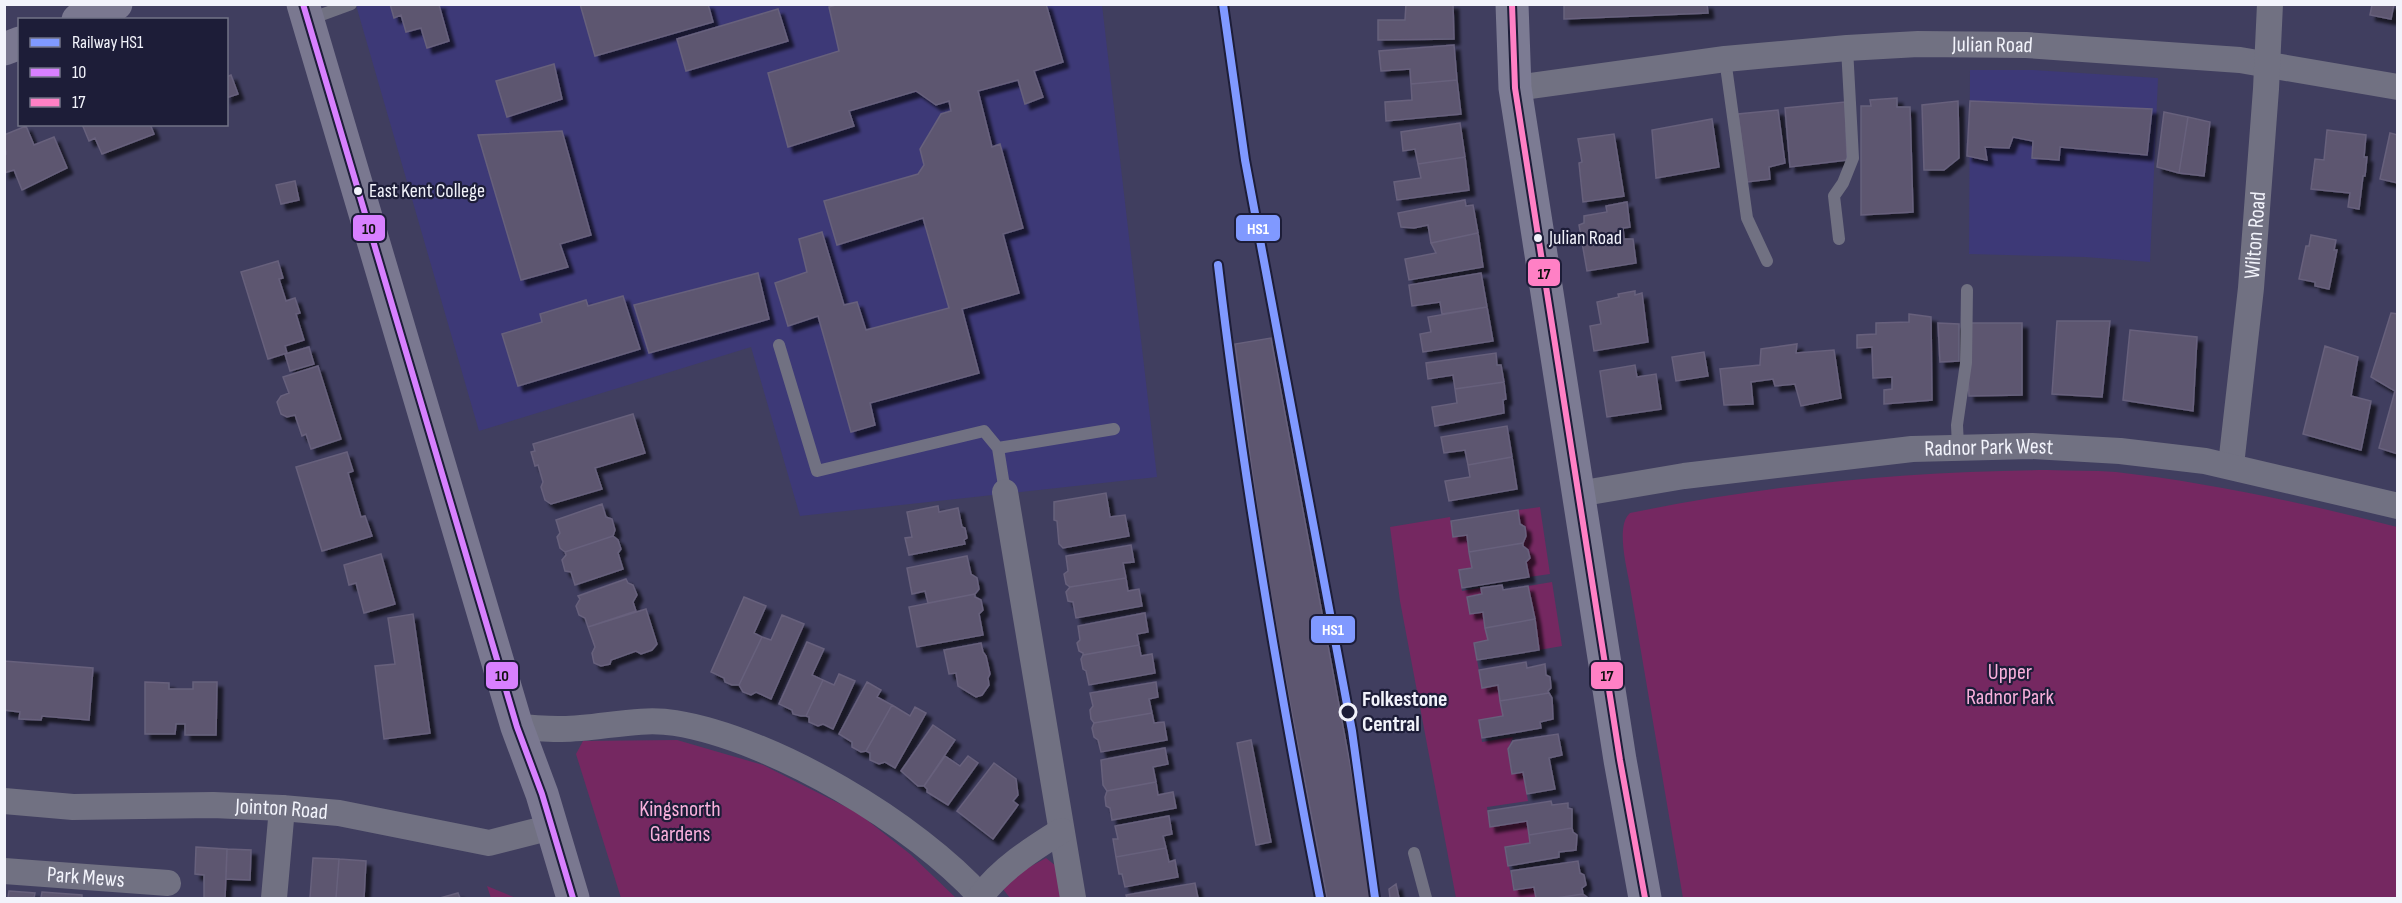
<svg xmlns="http://www.w3.org/2000/svg" width="2402" height="903" font-family="'Sofia Sans Condensed',sans-serif">
  <defs>
    <filter id="shadow"><feDropShadow dx="5.5" dy="5.5" stdDeviation="1.5" flood-color="#0009"/></filter>
  </defs>
  <rect width="100%" height="100%" fill="#403e5f"/>
  <path fill="#3d3977" d="M356 5H1102L1157 477 800 516 751 347 479 431Z
    M1970 70H2033L2158 78 2150 262 2085 257 1969 254Z"/>
  <path fill="#752861" d="M2047 470C2070 471 2093 470 2116 472 2211 483 2305 503 2397 527V898H1683L1629 581C1626 564 1616 525 1630 513 1768 485 1907 471 2047 470Z
    M1540 507 1550 574 1529 577 1526 562 1530 558 1528 550 1523 546 1522 540 1526 536 1525 527 1520 524 1518 510Z
    M1450 517 1453 537 1467 535 1472 568 1459 570 1462 591 1481 588 1482 594 1467 597 1470 614 1483 612 1488 640 1474 643 1482 688 1498 685 1503 716 1479 720 1482 742 1513 737 1508 749 1512 774 1523 772 1528 801 1487 807 1490 827 1527 821 1530 843 1505 847 1514 890 1534 887 1536 898H1456L1400 601 1390 527Z
    M1552 582 1562 646 1539 650 1528 586Z
    M677 740 763 765 858 813 910 854 956 898H621L576 754 583 741Z
    M1046 858 1056 866 1062 898H1010L999 884Z
    M487 886 516 898H491Z"/>
  <path fill="#5d5670" stroke="#67617c" stroke-width="1.5" filter="url(#shadow)" d="M390 4H441L439 5 449 41 427 48 421 28 406 32 401 15 394 18Z
    M580 4H708L713 22 595 56Z
    M839 4H1046L1063 62 1034 71 1043 97 1025 104 1018 80 978 91 992 147 1000 144 1023 228 1003 234 1019 293 962 309 979 373 870 403 875 425 851 432 818 316 788 326 775 283 807 272 799 239 822 232 844 305 857 302 866 330 949 308 923 218 837 245 824 201 918 174 924 165 920 149 941 114 951 111 949 101 936 105 916 91 849 111 854 126 788 147 768 73 839 51 829 7Z
    M1406 4H1453L1454 39 1378 40V20H1405Z
    M1564 4H1707L1708 13 1564 19Z
    M2367 4H2394L2391 19 2370 15 2372 5Z
    M778 9 788 41 686 71 677 39Z
    M1454 45 1457 80 1411 84 1410 69 1381 71 1379 51Z
    M554 64 562 99 507 117 496 81Z
    M231 75 238 94 226 98V77Z
    M1457 80 1461 114 1386 121 1385 102 1412 100 1411 84Z
    M1897 98V107H1910L1913 212 1861 215V106H1871L1870 100Z
    M1958 101 1959 158 1944 170H1924L1922 105Z
    M1970 101 2152 109 2147 155 2060 147 2059 160 2032 158 2033 141 2013 137 2009 148 1985 147 1987 160 1967 156Z
    M1845 102 1847 160 1790 167 1785 108Z
    M1778 110 1785 163 1769 167 1770 179 1747 182 1738 114Z
    M2164 112 2188 117 2179 173 2157 167Z
    M2188 117 2210 122 2204 176 2179 173Z
    M1712 119 1719 167 1656 178 1652 130Z
    M1460 123 1465 157 1418 164 1415 149 1403 151 1401 132Z
    M82 124H150L154 134 102 154 95 138 89 141Z
    M26 126 34 145 54 137 67 168 22 190 14 170 4 173V155L6 154 4 135Z
    M2327 130 2366 135 2364 157H2367L2365 176H2363L2359 209 2348 207 2350 193 2311 189 2315 159 2324 160Z
    M562 131 591 235 560 244 568 267 521 280 478 135Z
    M2390 133 2398 135V183L2380 179Z
    M1614 134 1624 196 1583 202 1579 163 1582 162 1578 139Z
    M1465 157 1469 190 1397 200 1394 182 1421 178 1418 164Z
    M295 181 299 200 281 204 276 185Z
    M1465 200 1466 206 1473 205 1478 233 1431 243 1428 225 1414 228 1401 227 1398 213Z
    M1627 202 1630 227 1623 228 1624 239H1633L1636 263 1587 271 1579 225 1584 223V216L1607 212 1606 206Z
    M1478 233 1483 267 1409 280 1405 259 1436 253 1431 243Z
    M2311 235 2336 240 2334 250H2337L2329 289 2315 286V282L2299 279 2306 246H2309Z
    M278 261 283 278 279 279 286 301 295 298 300 313 296 314 304 340 285 346 287 353 268 359 241 272Z
    M758 273 769 319 649 353 634 305Z
    M1481 273 1487 307 1442 314 1440 302 1412 306 1409 285Z
    M1635 291V295L1642 293 1648 342 1594 351 1590 326 1601 324 1597 302 1619 297 1618 294Z
    M623 296 640 349 518 386 502 334 542 322 540 314 586 300 588 306Z
    M1487 307 1493 341 1423 352 1420 334 1431 332 1428 317Z
    M2391 313 2398 314V454L2379 448 2395 391 2371 377Z
    M1909 314 1931 317 1932 400 1884 404V390L1892 389V377L1873 378 1872 347 1857 348V335L1876 334V323L1909 322Z
    M2057 321H2110L2102 397 2052 394Z
    M1938 323 1959 324V361L1940 362Z
    M1966 323H2022V395L1969 396Z
    M2130 330 2197 337 2193 411 2123 400Z
    M1271 338 1355 791 1372 898H1327L1282 661 1260 530 1235 344Z
    M1797 344 1796 353 1834 350 1841 398 1801 406 1795 384 1775 386 1773 379 1751 382 1753 404 1724 405 1720 369 1760 365 1761 349Z
    M2325 346 2358 357 2351 396 2371 401 2361 450 2303 434Z
    M309 347 314 364 290 371 285 354Z
    M1704 352 1708 376 1676 381 1672 357Z
    M1496 353 1497 365H1501L1504 382 1455 389 1453 375 1428 379 1426 363Z
    M1635 365 1637 377 1656 374 1661 409 1607 417 1600 371Z
    M318 366 341 439 311 449 306 434 302 436 295 415 287 417 281 414 277 402 281 396 289 393 283 377Z
    M1504 382 1506 399 1503 400 1504 413 1435 426 1432 407 1457 403 1455 389Z
    M633 414 645 453 595 468 602 489 551 504 545 500 541 487 543 482 538 465 535 466 531 452 535 451 533 444Z
    M1507 426 1512 457 1468 465 1465 450 1444 453 1441 437Z
    M347 452 353 471 348 473 361 517 365 516 372 536 322 551 296 467Z
    M1512 457 1517 489 1449 501 1445 481 1470 477 1468 465Z
    M1106 493 1110 517 1125 515 1129 536 1063 548 1059 544 1057 521 1054 520V502Z
    M602 504 606 517 612 519 615 530 613 536 565 552 560 548 557 537 560 533 556 520Z
    M938 506 939 512 958 508 962 527 965 528 967 538 964 540 965 544 909 555 905 538 912 537 907 512Z
    M1518 510 1520 524 1525 527 1526 536 1523 543 1469 552 1467 535 1453 537 1451 521Z
    M613 536 618 540 621 549 618 553 623 569 575 585 571 572 565 571 562 560 566 555 565 552Z
    M1523 543V546L1528 550 1530 558 1526 562 1529 577 1462 588 1459 570 1472 568 1469 552Z
    M1131 545 1134 562 1123 563 1126 578 1070 587 1066 584 1064 574 1068 571 1066 556Z
    M381 554 395 604 364 613 356 583 349 585 344 565Z
    M967 556 971 574 977 578 979 589 975 594 928 603 925 591 912 594 907 568Z
    M1126 578 1128 591 1139 589 1142 606 1076 618 1073 602 1068 601 1066 592 1070 587Z
    M626 579 628 583 633 585 637 595 633 602 636 611 588 627 585 618 579 615 576 606 580 599 578 596Z
    M1502 585 1503 590 1528 586 1535 619 1485 628 1483 612 1470 614 1467 597 1482 594 1481 588Z
    M975 594V597L981 600 983 610 979 614 983 635 917 647 909 607Z
    M744 597 766 606 754 633 762 637 739 685H732L725 682 724 678 711 672Z
    M646 609 657 644 652 650 641 654 636 651 611 660 610 664 601 666 594 663 592 653 595 647 588 627Z
    M1145 613 1148 632 1137 634 1139 645 1083 655V653L1079 651 1077 643 1080 640 1078 626Z
    M413 614 430 733 384 739 375 666 395 664 388 618Z
    M782 615 804 624 771 699 756 692 751 695 743 692 739 685 762 637 771 640Z
    M1535 619 1539 650 1477 660 1474 643 1488 640 1485 628Z
    M807 642 824 649 812 675 823 680 806 716H801L793 714 792 710 779 704Z
    M981 643 983 652 986 656 990 674 988 678 989 685 982 695 976 697 958 686 956 673 949 674 944 650Z
    M1139 645 1141 656 1152 654 1155 673 1089 685 1086 671 1083 669 1081 659 1083 655Z
    M4 661 93 668 89 720 42 716 41 720 19 719 20 712 4 710Z
    M1526 662 1527 668 1545 664 1546 675 1550 677 1551 688 1548 691 1549 693 1500 701 1498 685 1482 688 1479 670Z
    M839 674 855 681 833 729 823 724 818 726 809 722V717L806 716 823 680 834 685Z
    M145 682 169 683V689H193V682H217L216 735H185V724H176L175 734H145Z
    M867 682 881 690 877 697 892 705 866 751 861 752 852 747V742L839 734Z
    M1156 682 1158 697 1149 699 1152 713 1094 723 1091 719 1090 710 1093 706 1090 693Z
    M1549 693 1552 698 1553 719 1540 722 1541 728 1482 738 1479 720 1503 716 1500 701Z
    M892 705 910 716 915 707 926 713 895 768 885 762 879 764 870 760V753L866 751Z
    M1152 713 1154 723 1164 722 1167 740 1101 752 1098 740 1094 737 1092 728 1094 723Z
    M933 725 955 740 924 786H918L901 771Z
    M1558 734 1562 755 1549 758 1555 789 1527 794 1523 772 1512 774 1508 749 1513 741Z
    M1251 740 1271 842 1256 845 1237 743Z
    M1165 748 1168 764 1153 767 1156 782 1107 791 1103 785 1101 760Z
    M945 756 960 766 968 756 978 763 948 805 927 792V789L924 786Z
    M994 763 1016 779 1018 795 1013 801 1018 805 993 839 957 811Z
    M1156 782 1158 795 1173 792 1176 808 1112 820 1110 808 1106 806 1105 797 1107 791Z
    M1551 801 1552 805 1568 803V808L1572 809V828L1529 835 1527 821 1490 827 1488 811Z
    M1169 816 1172 834 1163 836 1166 848 1116 857 1113 839H1118L1115 826Z
    M1572 828 1573 832 1577 835 1576 850 1559 852V857L1508 866 1505 847 1530 843 1529 835Z
    M196 847 227 849 225 898H204V875L195 874Z
    M1166 848 1169 862 1175 860 1178 877 1125 887 1122 874H1119L1116 857Z
    M227 849 251 850 250 880 226 879Z
    M313 858 339 859 336 898H310Z
    M339 859 366 861 364 898H336Z
    M1578 861 1580 873 1584 875 1586 885 1582 888 1583 894 1556 898H1536L1534 887 1514 890 1511 871Z
    M1195 883 1198 898H1127L1126 895Z
    M1396 884 1399 898H1390L1389 889Z
    M9 891 35 893 34 898H8Z
    M42 892 82 895V898H41Z
    M458 893 460 898H440Z
    M1583 894 1588 898H1556Z"/>
  <g fill="none" stroke-linecap="round" stroke-linejoin="round">
    <path stroke="#717182" stroke-width="12" d="M310 19 351 4
      M1725 59 1747 218 1767 261
      M1839 239 1834 196 1843 183 1853 158 1847 48
      M779 345 817 471 984 431 998 448 1114 429
      M1958 447 1957 425 1966 363 1967 290
      M998 448 1005 492
      M1414 853 1426 898"/>
    <g stroke="#717182" stroke-width="26">
      <path id="s1" d="M1515 88 1725 59 1847 48 1918 44 2026 45 2240 60 2398 87"/>
      <path id="s2" d="M2231 465 2251 288 2266 89 2270 4"/>
      <path d="M1005 492 1073 898"/>
      <path id="s3" d="M1578 494 1684 476 1912 449 2032 446 2120 451 2205 461 2398 506"/>
      <path d="M517 727C532 728 547 729 562 729 599 729 638 717 675 723 774 739 916 824 982 898"/>
      <path id="s4" d="M4 801 73 807 213 805 282 808 339 813 489 843 552 827"/>
      <path id="s5" d="M4 871 168 883"/>
      <path d="M981 896C1001 869 1032 849 1061 831"/>
      <path d="M274 898 282 808"/>
    </g>
    <path stroke="#7c7b93" stroke-width="33" d="M1512 4 1515 88 1620 760 1645 898"/>
    <path stroke="#7a7890" stroke-width="33" d="M303 4 517 727 542 794 573 898
      M78 20 116 4
      M4 49 20 43"/>
    <defs>
      <path id="bus-1" d="M303 4 517 727 542 794 573 898"/>
      <path id="bus-2" d="M1512 4 1515 88 1620 760 1645 898"/>
    </defs>
    <use href="#bus-1" stroke="#1d1d38" stroke-width="10"/>
    <use href="#bus-2" stroke="#1d1d38" stroke-width="10"/>
    <use href="#bus-1" stroke="#d880ff" stroke-width="6"/>
    <use href="#bus-2" stroke="#ff80c5" stroke-width="6"/>
    <defs>
      <path id="rail-1" d="M1223 4 1245 160 1352 731 1375 898
        M1218 265C1243 478 1279 688 1320 898"/>
    </defs>
    <use href="#rail-1" stroke="#1d1d38" stroke-width="12"/>
    <use href="#rail-1" stroke="#8099ff" stroke-width="8"/>
  </g>
  <g fill="#f2f3fb" stroke="#1d1d38" stroke-width="2">
    <circle cx="358" cy="191" r="5"/>
    <circle cx="1538" cy="238" r="5"/>
  </g>
  <circle fill="#1d1d38" stroke="#f2f3fb" stroke-width="3" cx="1348" cy="712" r="8"/>
  <g text-anchor="middle" dominant-baseline="central" stroke-width="4.5" stroke-linejoin="round" paint-order="stroke">
    <g font-size="20" fill="#f2f3fb" stroke="#1d1d38" text-anchor="start">
      <text x="369" y="191">East Kent College</text>
      <text x="1549" y="238">Julian Road</text>
    </g>
    <g font-size="22" fill="#f2f3fb" stroke="#1d1d38">
      <text stroke="none"><textPath href="#s1" startOffset="480">Julian Road</textPath></text>
      <text stroke="none"><textPath href="#s2" startOffset="231">Wilton Road</textPath></text>
      <text stroke="none"><textPath href="#s3" startOffset="414">Radnor Park West</textPath></text>
      <text stroke="none"><textPath href="#s4" startOffset="278">Jointon Road</textPath></text>
      <text stroke="none"><textPath href="#s5" startOffset="82">Park Mews</textPath></text>
    </g>
    <g font-size="22" fill="#f9b0dc" stroke="#1d1d38">
      <text x="2010" y="672">Upper<tspan x="2010" dy="25">Radnor Park</tspan></text>
      <text x="680" y="809">Kingsnorth<tspan x="680" dy="25">Gardens</tspan></text>
    </g>
    <g font-size="22" font-weight="bold" fill="#f2f3fb" stroke="#1d1d38" text-anchor="start">
      <text x="1362" y="699">Folkestone<tspan x="1362" dy="25">Central</tspan></text>
    </g>
  </g>
  <g stroke="#1d1d38" stroke-width="2">
    <rect x="352" y="214" width="34" height="28" rx="6" fill="#d880ff"/>
    <rect x="1235" y="214" width="46" height="28" rx="6" fill="#8099ff"/>
    <rect x="1527" y="258" width="34" height="29" rx="6" fill="#ff80c5"/>
    <rect x="1310" y="615" width="46" height="29" rx="6" fill="#8099ff"/>
    <rect x="1590" y="661" width="34" height="29" rx="6" fill="#ff80c5"/>
    <rect x="485" y="661" width="34" height="29" rx="6" fill="#d880ff"/>
  </g>
  <g font-size="16" text-anchor="middle" font-weight="bold" fill="#fff">
    <text x="1258" y="234">HS1</text>
    <text x="1333" y="635">HS1</text>
  </g>
  <g font-size="16" text-anchor="middle" font-weight="bold" fill="#111">
    <text x="369" y="234">10</text>
    <text x="1544" y="279">17</text>
    <text x="1607" y="681">17</text>
    <text x="502" y="681">10</text>
  </g>
  <rect width="2402" height="903" fill="none" stroke="#f2f3fb" stroke-width="12"/>
  <rect x="18" y="18" width="210" height="108" fill="#1d1d38" stroke="#727386" stroke-width="1.5"/>
  <rect x="30" y="38" width="30" height="9" fill="#8099ff" stroke="#727386" stroke-width="1.5"/>
  <text x="72" y="48" font-size="18" fill="#f2f3fb">Railway HS1</text>
  <rect x="30" y="68" width="30" height="9" fill="#d880ff" stroke="#727386" stroke-width="1.5"/>
  <text x="72" y="78" font-size="18" fill="#f2f3fb">10</text>
  <rect x="30" y="98" width="30" height="9" fill="#ff80c5" stroke="#727386" stroke-width="1.5"/>
  <text x="72" y="108" font-size="18" fill="#f2f3fb">17</text>
</svg>
